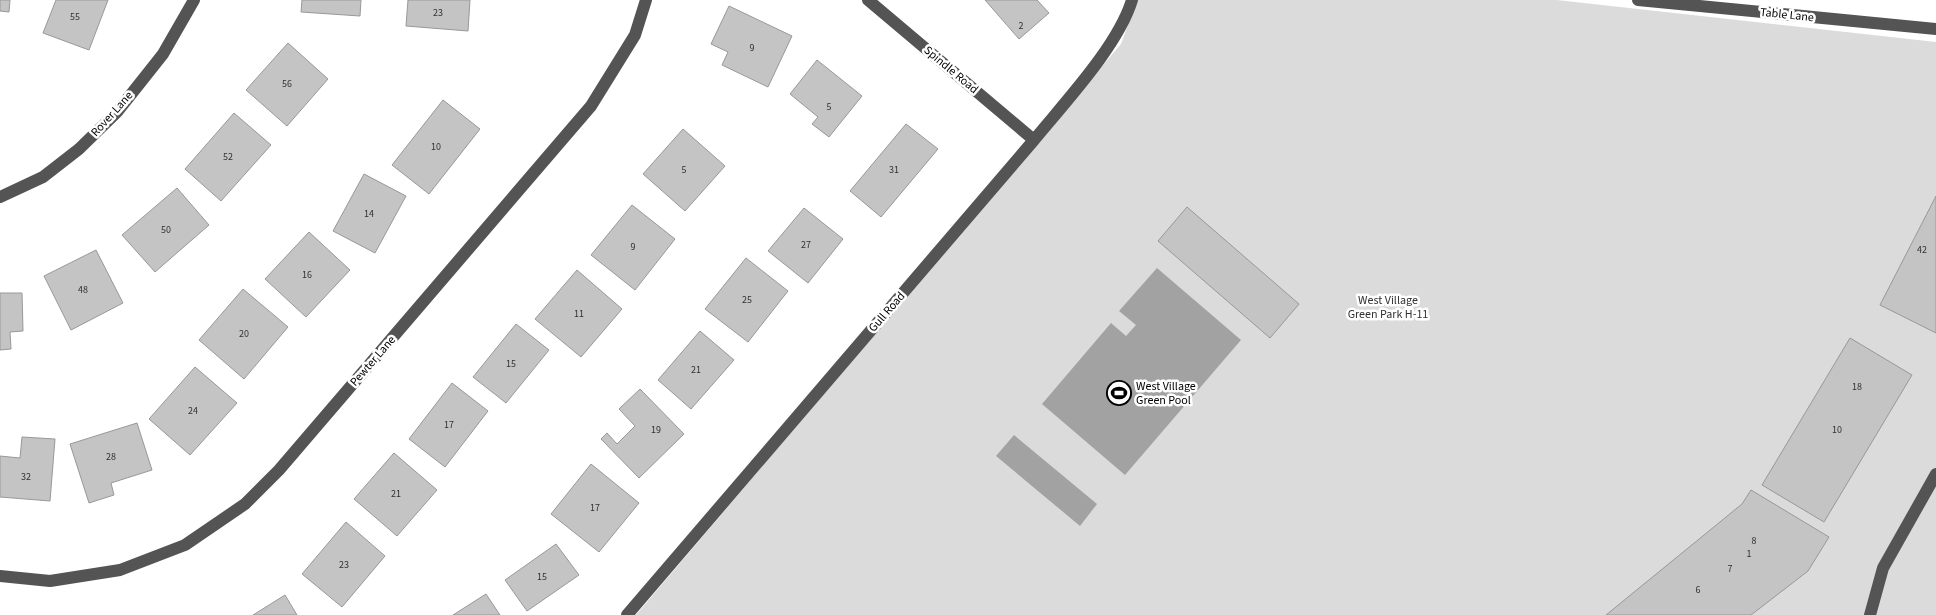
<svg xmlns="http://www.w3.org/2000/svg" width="1936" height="615" font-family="'Source Sans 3',sans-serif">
  <rect width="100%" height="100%" fill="#fff"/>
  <path fill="#dbdbdb" d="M1137 0H1557L1936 42V615H636L1121 44Z"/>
  <path fill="#a2a2a2" d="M1157 268 1241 340 1125 475 1042 404 1111 323 1126 336 1136 325 1119 311Z
    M1014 435 1097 504 1080 526 996 456Z"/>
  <path fill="#c4c4c4" stroke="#989898" d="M0 0H10L9 12 0 11Z
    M56 0H108L89 50 43 33Z
    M302 0H361L360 16 301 12Z
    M408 0H470L468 31 406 26Z
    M985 0H1037L1049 13 1019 39Z
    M729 6 792 36 768 87 722 65 728 52 711 44Z
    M288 43 328 79 287 126 246 90Z
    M817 60 862 96 829 137 812 124 818 117 790 94Z
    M443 100 480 129 429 194 392 165Z
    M234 113 271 145 221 201 185 169Z
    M906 124 938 149 881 217 850 191Z
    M683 129 725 166 685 211 643 174Z
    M364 174 406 196 375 253 333 231Z
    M177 188 209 225 155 272 122 235Z
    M1936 196V333L1880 305Z
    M632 205 675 239 635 290 591 255Z
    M1187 207 1299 304 1270 338 1158 241Z
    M804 208 843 239 808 283 768 251Z
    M309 232 350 270 306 317 265 279Z
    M96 250 123 303 71 330 44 276Z
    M746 258 788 291 748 342 705 309Z
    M577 270 622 309 581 357 535 319Z
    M243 289 288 327 244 379 199 340Z
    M0 293H22L23 331 10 332 11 349 0 350Z
    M516 324 549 350 506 403 473 377Z
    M700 331 734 360 691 409 658 380Z
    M1850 338 1912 375 1824 522 1762 485Z
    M195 367 237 403 190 455 149 419Z
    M452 383 488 411 445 467 409 439Z
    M640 389 684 434 639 478 601 439 607 433 617 444 635 426 619 409Z
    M137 423 152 470 111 483 114 495 89 503 70 444Z
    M22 437 55 439 50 501 0 497V456L20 458Z
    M394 453 437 490 397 536 354 499Z
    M591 464 639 503 599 552 551 514Z
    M1751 490 1829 537 1808 571 1751 615H1606L1742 504Z
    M346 522 385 556 342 607 302 574Z
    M556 544 579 575 527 611 505 580Z
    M486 594 500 615H453Z
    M285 595 297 615H253Z"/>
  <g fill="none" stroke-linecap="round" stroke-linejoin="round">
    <path stroke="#545454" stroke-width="12" d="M868 0 1034 140
      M1638 0 1936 29
      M0 197 43 177 79 149 117 112 163 54 194 0
      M0 576 50 581 120 570 185 545 245 504 279 470 591 106 635 35 646 0
      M627 615 1034 140C1065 102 1118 46 1132 0
      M1870 615 1883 568 1936 474"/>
  </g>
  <defs>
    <symbol id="stadium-ring" viewBox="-11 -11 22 22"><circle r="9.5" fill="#fff" stroke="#000" stroke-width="1.5"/><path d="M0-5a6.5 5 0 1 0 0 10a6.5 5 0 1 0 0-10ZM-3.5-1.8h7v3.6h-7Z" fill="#000"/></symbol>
  </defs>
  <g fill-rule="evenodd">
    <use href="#stadium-ring" x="1105" y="379" width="28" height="28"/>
  </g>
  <g text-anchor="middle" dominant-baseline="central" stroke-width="5" stroke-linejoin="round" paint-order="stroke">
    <g font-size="10" fill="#313131">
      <text x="438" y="13">23</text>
      <text x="75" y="17">55</text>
      <text x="1021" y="26">2</text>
      <text x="752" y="48">9</text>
      <text x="287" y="84">56</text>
      <text x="829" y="107">5</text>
      <text x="436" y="147">10</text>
      <text x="228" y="157">52</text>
      <text x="684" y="170">5</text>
      <text x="894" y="170">31</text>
      <text x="369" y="214">14</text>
      <text x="166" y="230">50</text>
      <text x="806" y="245">27</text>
      <text x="633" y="247">9</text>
      <text x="1922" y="250">42</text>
      <text x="307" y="275">16</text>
      <text x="83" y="290">48</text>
      <text x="747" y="300">25</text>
      <text x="579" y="314">11</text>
      <text x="244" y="334">20</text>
      <text x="511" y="364">15</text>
      <text x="696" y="370">21</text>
      <text x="1857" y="387">18</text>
      <text x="193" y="411">24</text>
      <text x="449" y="425">17</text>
      <text x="656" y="430">19</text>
      <text x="1837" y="430">10</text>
      <text x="111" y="457">28</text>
      <text x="26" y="477">32</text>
      <text x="396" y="494">21</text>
      <text x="595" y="508">17</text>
      <text x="1754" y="541">8</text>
      <text x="1749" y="554">1</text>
      <text x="344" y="565">23</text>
      <text x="1730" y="569">7</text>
      <text x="542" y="577">15</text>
      <text x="1698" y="590">6</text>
    </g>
    <g font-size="12" fill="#000" stroke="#fff">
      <text transform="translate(1787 15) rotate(6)">Table Lane</text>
      <text transform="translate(951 70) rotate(40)">Spindle Road</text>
      <text transform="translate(112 114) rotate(-48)">Rover Lane</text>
      <text transform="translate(887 312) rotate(-49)">Gull Road</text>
      <text transform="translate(373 361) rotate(-49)">Pewter Lane</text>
    </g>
    <g font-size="12" fill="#323232" stroke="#fff">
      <text x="1388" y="300">West Village<tspan x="1388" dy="14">Green Park H-11</tspan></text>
    </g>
    <g font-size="12" fill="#000" stroke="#fff" text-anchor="start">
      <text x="1136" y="386">West Village<tspan x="1136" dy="14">Green Pool</tspan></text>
    </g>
  </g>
</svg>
